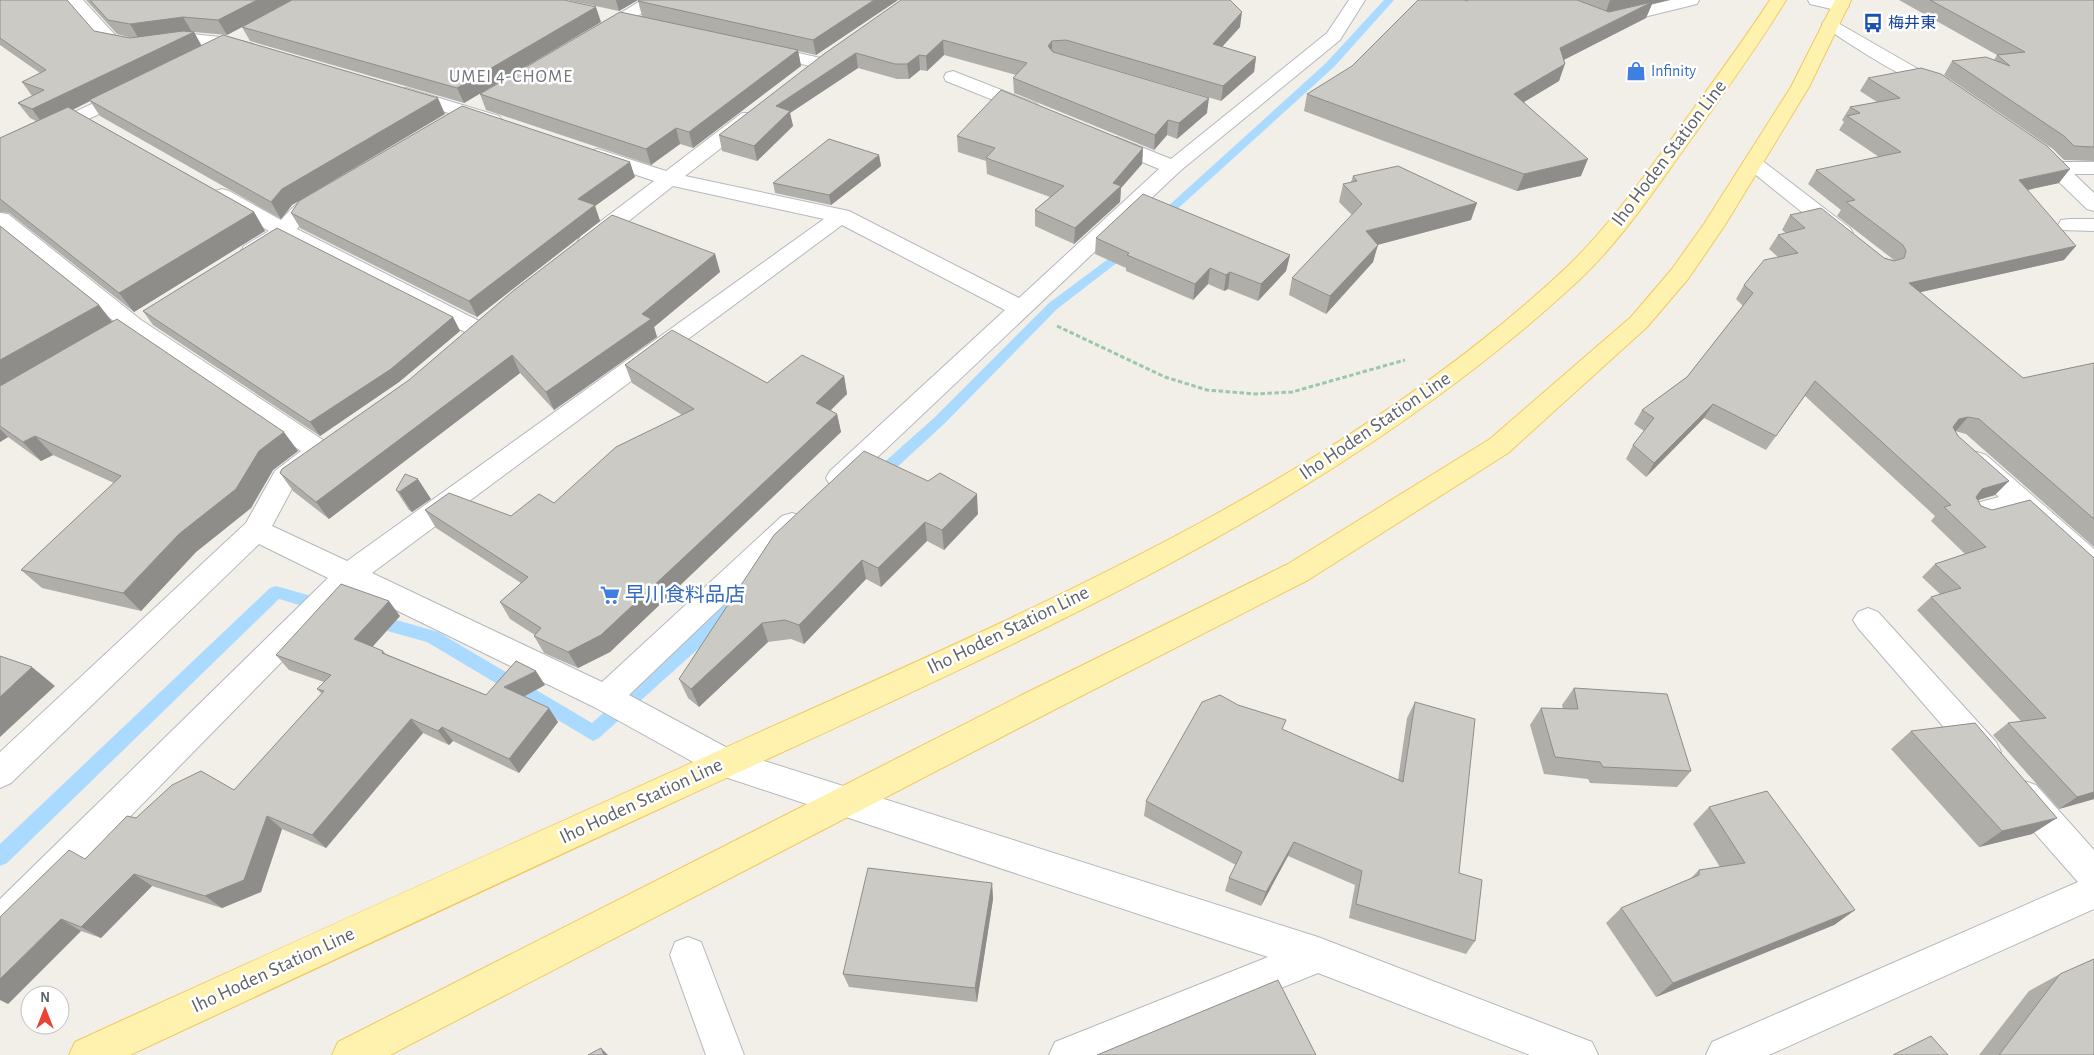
<svg xmlns="http://www.w3.org/2000/svg" width="2094" height="1055" font-family="'Alegreya Sans','Noto Sans JP',sans-serif">
  <rect width="100%" height="100%" fill="#f1efe8"/>
  <g fill="none" stroke-linecap="round" stroke-linejoin="round">
    <path fill="#aadaff" fill-rule="evenodd" d="M1384 0H1394L1334 67 1163 222H1155V218L1326 63Z
      M1127 245 1133 249 1131 252 1057 309 944 424 882 481H872L870 477 872 473 934 418 1049 303Z
      M276 586 329 601 331 606 329 611 323 612 279 599 7 863 0 866V844L270 588Z
      M732 602 738 603 740 608 738 613 599 738 593 741 427 642 366 625 364 620 366 615 372 613 438 632 592 723 726 603Z"/>
    <defs>
      <path id="minor" d="M66 0H83L116 36 139 41 192 34 230 38 253 44 256 48 253 52 247 53 228 48 192 44 139 51 104 44Z
        M642 0H662L606 37H594L591 33 594 29Z
        M1349 0H1365L1340 40 1180 171 848 485 839 488 830 485 826 478 830 471 1005 310 842 225 372 573 602 682 782 516 792 513 802 516 806 523 802 530 629 695 733 751 1318 937 1592 1042 1598 1055H1530L1318 973 1115 1055H1049L1055 1042 1268 957 713 773 594 707 353 589 13 936 0 942V899L328 578 259 544 11 783 0 788V752L246 523 275 471 301 451 125 330 0 230V213L8 214 141 320 329 444 333 451 329 458 294 485 272 526 347 561 824 219 673 186 597 246 589 248 581 246 578 241 581 236 654 181 590 159 587 155 590 151 597 149 604 151 666 171 742 113H756L759 117 756 121 685 176 849 211 1019 298 1159 169 1102 145 1099 141 1102 137H1116L1171 159 1327 33Z
        M1543 0H1566L1605 16 1671 0H1699L1697 4 1603 27 1545 4Z
        M1808 0H1836L1846 2 1849 6 1846 10 1840 11 1810 4Z
        M1831 19 1918 69 1948 79 1950 83 1948 87C1920 94 1850 43 1825 28L1822 24 1825 20Z
        M762 45 825 59 828 63 825 67 819 68 756 54 753 50 756 46Z
        M953 71 1037 104 1040 108 1037 112H1023L946 81 944 77 946 73Z
        M128 87 135 89 137 93 135 97 0 161V147Z
        M406 88 499 116 502 120 499 124 492 126 399 98 397 94 399 90Z
        M2038 145 2045 147 2061 162H2094V174H2074L2094 193V211L2087 209 2031 155 2028 151 2031 147Z
        M1753 157 1760 159 1850 228 1853 233 1850 238 1842 239 1834 238 1746 167 1743 163 1746 159Z
        M222 189 229 191 281 220C293 206 313 188 332 193L335 197 332 201 307 215 297 229 487 325 491 330 487 335 479 338 471 335 285 240C272 248 260 260 244 256L241 251 244 246 269 231 215 199 212 195 215 191Z
        M2069 219H2094V231L2061 230 2058 225 2061 220Z
        M1977 452 1986 455 2094 549V577L2084 574 2016 512 1979 522 1969 519 1965 512 1969 505 1999 497 1968 469 1964 462 1968 455Z
        M1868 608 1878 612 1996 742 2001 752 1996 762 1985 766 1974 762 1858 628 1853 620 1858 612Z
        M2024 781 2036 785 2094 850V909L1769 1055H1706L1712 1042 2078 882 2012 807 2008 796 2012 785Z
        M688 937 701 942 744 1055H706L670 955 675 942Z"/>
      <path id="major" d="M1770 0H1786C1755 51 1719 100 1684 149 1651 195 1619 243 1577 282 1342 499 1046 630 759 763 549 859 340 957 130 1055H69L75 1042C306 936 538 832 769 728 1045 604 1344 476 1567 267 1606 229 1638 185 1670 141 1704 94 1738 49 1770 0Z
        M1835 0H1851L1809 87 1725 225 1688 279 1647 327 1508 453 1308 580 1044 715 390 1055H332L338 1042 1022 695 1288 564 1490 439 1631 317 1672 269 1704 224 1791 87Z"/>
    </defs>
    <use href="#minor" stroke="#b5b8bc" stroke-width="2"/>
    <use href="#major" stroke="#f2c960" stroke-width="2"/>
    <path stroke="#9cc7a9" stroke-width="3" stroke-dasharray="4.5 2.5" stroke-linecap="butt" d="M1057 326 1165 377 1207 390 1255 394 1292 392 1405 360"/>
    <use href="#minor" fill="#fff" fill-rule="evenodd"/>
    <use href="#major" fill="#fff2af" fill-rule="evenodd"/>
  </g>
  <path fill="#afaea9" d="M0 0 94 31 130 38H132L117 34 86 0H564L601 22 464 103 250 41 242 27 227 35 194 32 202 46 445 114 292 205 281 219 100 116 90 101 73 110 254 212 265 231 134 312 9 213 0 212V138L36 121 30 118 18 103 32 96 22 82 40 73 0 45Z
    M567 0H638L619 11Z
    M640 0H898L816 55 798 51 801 66 693 148 680 144 651 165 486 110 480 94 642 16 638 1Z
    M901 0 1240 27 1222 47 1256 57 1254 72 1221 101 1064 55 1207 113 1177 139 1167 135 1154 150 1014 93 1013 78 1016 75 944 55 927 71 920 70 909 79H897L858 68 790 113 793 126 757 161 722 151 719 135Z
    M1468 0H1669L1652 4 1646 18 1563 60 1559 81 1524 102 1581 176 1517 191 1304 111 1307 94Z
    M1899 0H2094V161L2064 160 2053 149 1944 75 1952 61 1994 60 1997 55Z
    M1868 78 2059 183 2028 190 2064 260 1920 292 2023 378 2094 363V547L1966 434 1955 431 1995 495 1978 500 1981 506 2094 558V799L2059 809 1993 735 2008 723 2021 721 1917 610 1931 597 1940 594 1922 577 1935 564 1965 554 1931 521 1935 516 1805 396 1766 450 1704 418 1646 477 1626 459 1633 445 1644 431 1634 424 1642 410 1687 377 1743 306 1736 299 1744 285 1778 257 1769 249 1778 235 1786 233 1782 230 1790 215 1884 258 1894 260 1837 216 1841 210 1808 184 1816 170 1879 157 1839 130 1844 122 1842 120 1850 107 1877 102 1860 91Z
    M957 136 1143 148 1142 164 1121 188 1120 202 1074 244 1035 226V210L1050 197 987 174 986 161 958 152Z
    M879 155 881 166 831 205 775 193 773 183Z
    M1353 176 1471 220 1377 245 1373 262 1326 314 1289 295 1292 278 1352 215 1339 202 1343 184 1351 182Z
    M635 177 595 206 600 221 477 317 300 228 291 213Z
    M0 226 99 305 112 322 298 451 273 470 251 508 196 552 141 611 42 588 21 570 114 483 53 455 41 461 8 437 0 442Z
    M1096 238 1290 255 1286 271 1258 301 1228 289 1224 291 1208 284 1193 300 1126 271V268L1095 254Z
    M715 254 720 272 654 327 657 337 554 410 520 373 329 519 293 491 280 473 282 469Z
    M143 311 453 317 460 331 399 382 320 436 153 325Z
    M625 365 767 383 844 376 847 394 830 410 837 414 841 432 610 652 578 668 544 653 534 636 535 635 510 619 500 602 521 583 436 528 425 510 511 516 554 503 682 415 632 383Z
    M928 481 978 514 944 550 927 541 881 587 866 579 804 644 791 639 768 642 699 707 688 698 679 679Z
    M396 490 431 499 412 512 409 510Z
    M400 616 372 647 383 651 386 654 486 695 545 685 524 696 558 722 519 773 453 741 449 745 423 733 326 848 282 829 261 892 222 908 152 886 101 938 81 931 8 1004 85 859 136 818 234 790 322 694 317 689 324 682 289 670 276 655Z
    M1574 688 1691 771 1677 787 1590 783 1588 779 1544 774 1530 725 1541 708 1563 709 1562 705Z
    M1415 702 1475 941 1466 954 1349 918 1355 885 1288 856 1261 906 1225 891 1229 878 1236 865 1144 816 1146 801 1283 730 1398 780 1407 718Z
    M1911 731 2032 834 1979 847 1891 749Z
    M1709 807 1855 910 1834 925 1656 997 1606 923 1621 908 1690 879 1699 870 1720 867 1693 824Z
    M992 883 993 899 977 1002 849 987 843 974Z
    M2060 974 2094 1055H1979L2029 991Z"/>
  <path fill="#8f8d8a" d="M257 0H292L227 35 218 20Z
    M616 0H638L619 11Z
    M874 0H898L816 55 813 40Z
    M1610 0H1669L1652 4 1646 18 1554 65 1560 48 1605 14Z
    M596 7 601 22 464 103 457 88Z
    M1242 12 1240 27 1211 59 1213 44Z
    M183 17 192 32 139 39 130 24Z
    M194 32 202 47 89 100 90 101 43 124 32 109Z
    M943 40 944 55 927 71 926 56Z
    M1052 41V56L1048 46Z
    M798 50 801 66 693 148 689 132Z
    M856 53 858 68 790 113 793 126 757 161 754 146 776 106Z
    M919 55 920 70 909 79 907 64Z
    M1256 57 1254 72 1221 101 1223 86Z
    M1565 64 1559 81 1509 111 1514 94Z
    M438 98 445 114 292 205 281 219 271 202 282 189Z
    M1209 98 1207 113 1177 139 1179 123Z
    M1168 120 1167 135 1154 150 1155 135Z
    M676 128 680 144 651 165 646 149Z
    M1143 148 1142 164 1121 188 1120 202 1074 244 1075 228Z
    M879 155 881 166 831 205 829 195Z
    M1588 159 1581 176 1517 191 1524 174Z
    M630 162 635 177 595 206 600 221 477 317 469 301 578 199Z
    M2070 169 2059 183 2008 194 2019 180Z
    M1477 203 1471 220 1362 249 1366 231Z
    M254 212 265 231 134 312 119 293Z
    M1378 245 1373 262 1326 314 1330 296Z
    M2076 246 2064 260 1899 297 1909 283Z
    M715 254 720 272 654 327 657 337 554 410 546 392Z
    M1290 255 1286 271 1258 301 1261 284Z
    M1210 268 1208 284 1193 300 1195 284Z
    M1230 272 1228 289 1224 291 1226 275Z
    M99 305 114 324 0 389V360Z
    M453 317 460 331 399 382 320 436 310 422Z
    M512 355 520 373 329 519 316 502Z
    M844 376 847 394 820 421 816 403Z
    M1713 404 1704 418 1646 477 1654 463Z
    M837 414 841 432 610 652 578 668 568 652Z
    M1968 417 1956 431 1947 433 1959 419Z
    M0 429 8 437 0 442Z
    M284 432 298 451 273 470 251 508 196 552 141 611 123 593 259 451Z
    M35 436 53 455 41 461 23 442Z
    M418 479 431 499 412 512 399 492Z
    M2009 481 1995 495 1968 503 1982 489Z
    M977 494 978 514 944 550 942 530Z
    M925 522 927 541 881 587 878 568Z
    M862 560 866 579 804 644 799 625Z
    M389 601 400 616 366 654 354 639Z
    M762 623 768 642 699 707 691 689Z
    M32 667 55 686 0 737V697Z
    M536 671 545 685 514 702 504 687Z
    M549 708 558 722 519 773 509 759Z
    M411 719 423 733 326 848 312 835Z
    M442 727 453 741 449 745 438 731Z
    M2094 792V799L2059 809 2077 797Z
    M267 816 282 829 261 892 222 908 205 896Z
    M2057 818 2032 834 1979 847 2002 831Z
    M1294 842 1288 856 1261 906 1266 892Z
    M134 874 152 886 101 938 81 927Z
    M992 883 993 899 977 1002 975 988Z
    M1855 910 1834 925 1656 997 1673 983Z
    M61 919 81 931 8 1004 0 1000V979Z
    M601 1048 608 1055H604Z"/>
  <path fill="#cccac5" stroke="#8f8d8a" d="M0 0H67L94 31 130 38 183 31 194 32 32 109 18 103 44 90 22 82 46 70 0 38Z
    M90 0H257L218 20 183 17 130 24 108 20Z
    M292 0H564L596 7 457 88 242 27Z
    M640 0H874L813 40 638 1Z
    M901 0H1230L1242 12 1213 44 1256 57 1223 86 1066 40 1052 41 1048 46 1053 52 1209 98 1179 123 1168 120 1155 135 1013 78 1027 63 943 40 926 56 919 55 907 64H895L856 53 776 106 790 111 754 146 719 135 824 54Z
    M1418 0H1464L1467 1 1468 0H1577L1609 12 1652 2 1560 48 1565 64 1514 94 1588 159 1524 174 1307 94 1352 66Z
    M1930 0H2094V147L2074 146 2064 136 1952 61 1986 57 2010 66 1997 55 2025 52Z
    M620 12 798 50 689 132 676 128 646 149 480 94Z
    M223 35 438 98 282 189 271 202 89 100Z
    M1921 68 1941 74 2047 146 2070 169 2019 180 2076 246 1909 283 2023 378 2094 363V519L1979 419 1968 417 1959 419 1953 427 1958 436 2009 481 1982 489 1976 497 1981 506 1992 510 2030 500 2094 558V792L2077 797 2008 723 2046 718 1931 597 1961 588 1935 564 1986 547 1944 507 1951 505 1815 381 1776 436 1713 404 1654 463 1633 445 1654 418 1642 410 1687 377 1753 293 1744 285 1764 260 1798 253 1778 235 1805 228 1790 215 1821 208 1884 258 1894 261 1904 258 1906 251 1903 245 1846 202 1855 200 1816 170 1901 152 1847 116 1860 113 1850 107 1900 98 1868 78Z
    M1001 90 1143 148 1113 183 1121 186 1075 228 1035 210 1064 186 986 158 995 148 957 136Z
    M462 106 630 162 578 199 595 205 469 301 291 213 299 201Z
    M68 107 254 212 119 293 0 199V138Z
    M829 139 879 155 829 195 773 183Z
    M1398 166 1477 203 1366 231 1378 245 1330 296 1292 278 1362 204 1343 184 1357 181 1353 176Z
    M1143 194 1290 255 1261 284 1230 272 1226 275 1210 268 1195 284 1127 255 1129 253 1096 238Z
    M612 215 715 254 642 314 651 319 546 392 512 355 316 502 280 473 282 469 409 380 513 291Z
    M0 226 99 305 0 360Z
    M277 228 453 317 391 369 310 422 143 311Z
    M117 319 284 432 259 451 236 489 179 534 123 593 21 570 121 476 35 436 23 442 0 426V386Z
    M672 330 767 383 802 355 844 376 816 403 837 414 601 635 568 652 534 636 541 628 500 602 528 577 425 510 449 493 511 516 539 494 554 503 616 447 694 409 625 365Z
    M864 451 928 481 940 473 977 494 942 530 925 522 878 568 862 560 799 625 785 620 762 623 691 689 679 679 774 535Z
    M405 474 418 479 399 492 396 490Z
    M341 584 389 601 354 639 383 651 382 653 486 695 516 661 536 671 504 687 549 708 509 759 442 727 438 731 411 719 312 835 267 816 244 880 205 896 134 874 81 927 61 919 0 979V917L69 850 85 859 127 816 136 818 172 785 201 771 234 790 324 691 317 689 331 675 276 655Z
    M0 656 32 667 0 697Z
    M1574 688 1667 694 1691 771 1603 767 1600 762 1555 757 1541 708 1578 709Z
    M1220 695 1238 705 1286 720 1282 729 1403 782 1415 702 1475 719 1459 873 1482 880 1475 941 1356 904 1362 871 1294 842 1266 892 1229 878 1242 852 1146 801 1202 702Z
    M1975 723 2057 818 2002 831 1911 731Z
    M1767 791 1855 910 1673 983 1621 908 1699 875V870L1745 863 1709 807Z
    M868 868 992 883 975 988 843 974Z
    M2094 959V1055H1999L2060 974Z
    M1278 980 1316 1055H1097Z
    M1931 1036 1948 1055H1893Z
    M601 1048 604 1055H588Z"/>
  <defs>
    <symbol id="bus-bare" viewBox="-9 -9 18 18"><path d="M-5-6H5V4H4V6H2V4H-2V6H-4V4H-5ZM-3.5-4V0h7V-4ZM-3.5 1.2v1.5H-2V1.2ZM2 1.2v1.5H3.5V1.2Z" fill="#1a4fb4" stroke="#fff" stroke-width="2.5" paint-order="stroke"/></symbol>
    <symbol id="shop-bare" viewBox="-9 -9 18 18"><path d="M-5-2.5h2.3a2.7 3.5 0 0 1 5.4 0H5L5.5 6h-11ZM-1.5-2.5h3a1.5 2.3 0 0 0-3 0Z" fill="#3f7fe0" stroke="#fff" stroke-width="2.5" paint-order="stroke"/></symbol>
    <symbol id="supermarket-bare" viewBox="-9 -9 18 18"><path d="M-6-5.5h2.5l.6 2H6L4.5 2H-2.5L-4.4-4H-6ZM-1.5 3.2a1.3 1.3 0 1 0 .1 0ZM3 3.2a1.3 1.3 0 1 0 .1 0Z" fill="#3f7fe0" stroke="#fff" stroke-width="2.5" paint-order="stroke"/></symbol>
  </defs>
  <g fill-rule="evenodd">
    <use href="#bus-bare" x="1859" y="9" width="28" height="28"/>
    <use href="#shop-bare" x="1622" y="57" width="28" height="28"/>
    <use href="#supermarket-bare" x="596" y="581" width="28" height="28"/>
  </g>
  <g text-anchor="middle" dominant-baseline="central" stroke-width="5" stroke-linejoin="round" paint-order="stroke">
    <g font-size="16" fill="#164399" stroke="#fff" text-anchor="start">
      <text x="1888" y="23">梅井東</text>
    </g>
    <g font-size="16" fill="#366cbe" stroke="#fff" text-anchor="start">
      <text x="1651" y="71">Infinity</text>
    </g>
    <g font-size="18" letter-spacing="1" fill="#70757a" stroke="#fff">
      <text x="511" y="77">UMEI 4-CHOME</text>
    </g>
    <g font-size="20" fill="#5f6368" stroke="#fff">
      <text transform="translate(1669 153) rotate(-53)">Iho Hoden Station Line</text>
      <text transform="translate(1375 426) rotate(-34)">Iho Hoden Station Line</text>
      <text transform="translate(1008 630) rotate(-26)">Iho Hoden Station Line</text>
      <text transform="translate(641 801) rotate(-25)">Iho Hoden Station Line</text>
      <text transform="translate(273 970) rotate(-25)">Iho Hoden Station Line</text>
    </g>
    <g font-size="20" fill="#366cbe" stroke="#fff" text-anchor="start">
      <text x="625" y="595">早川食料品店</text>
    </g>
  </g>
  <g transform="translate(45 1010)"><circle r="24" fill="#ffffff" stroke="#bfc1c3"/>
  <path d="M0-4L9 19L0 12L-9 19Z" fill="#ea4335"/>
  <text y="-8" font-size="14" font-weight="bold" text-anchor="middle" fill="#5f6368">N</text>
  </g>
</svg>
